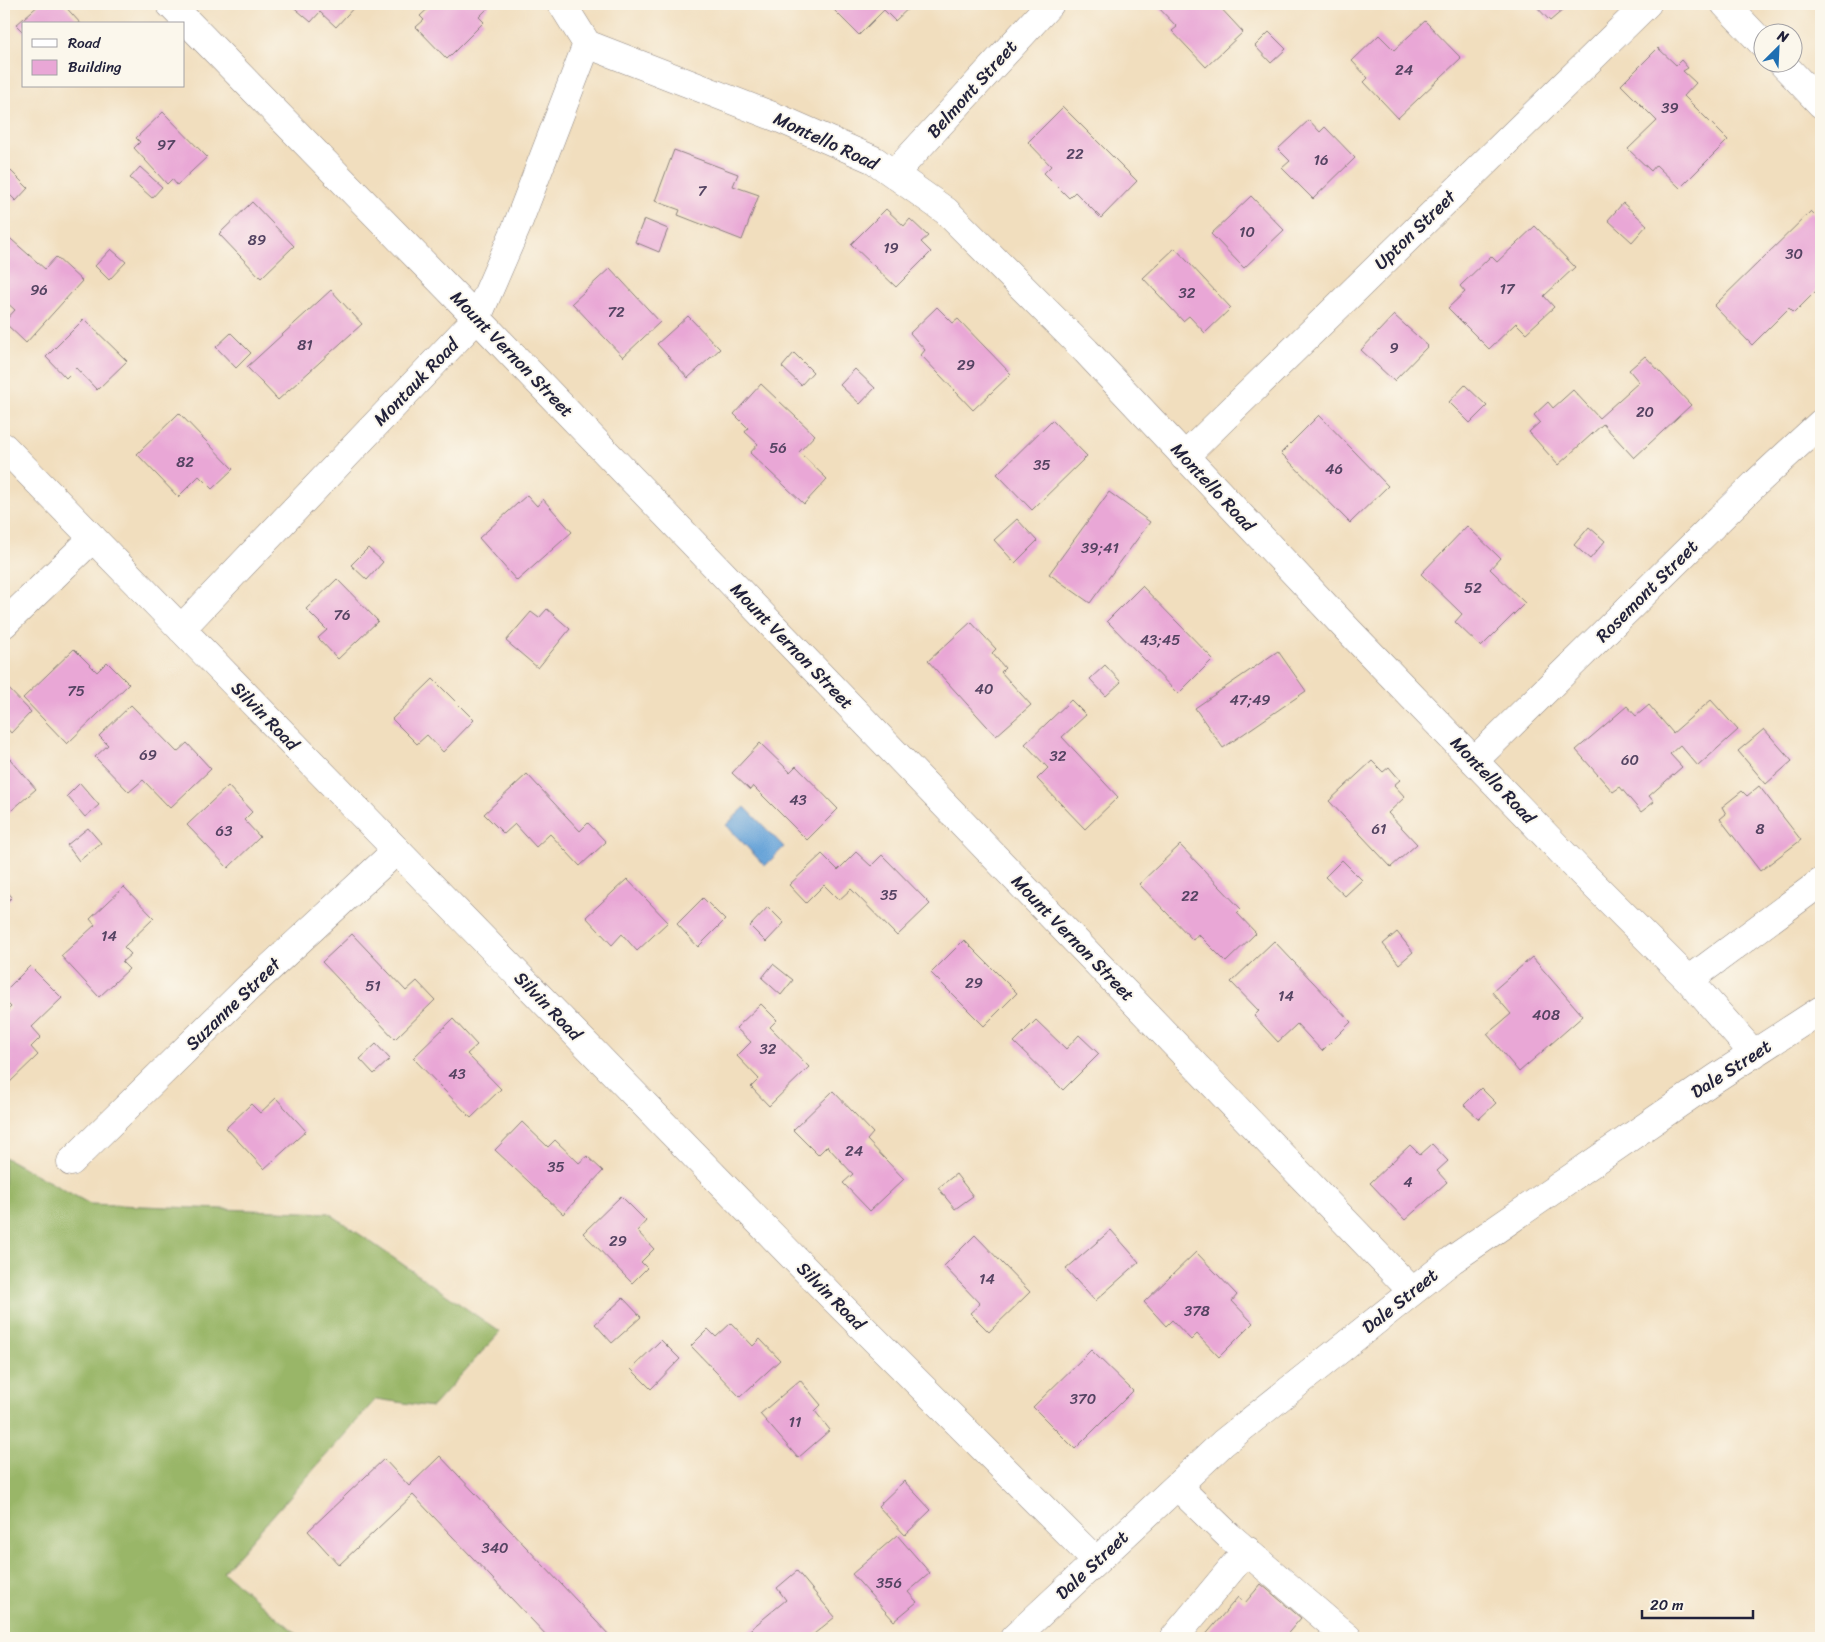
<svg xmlns="http://www.w3.org/2000/svg" width="1825" height="1642" font-family="Sriracha,sans-serif">
  <rect width="100%" height="100%" fill="#fbf7ec"/>
  <filter id="ink" filterUnits="userSpaceOnUse"><feTurbulence type="fractalNoise" baseFrequency=".02" numOctaves="2"/><feDisplacementMap in="SourceGraphic" scale="10" xChannelSelector="R" yChannelSelector="G"/><feConvolveMatrix kernelMatrix="1 2 1 2 8 2 1 2 1" color-interpolation-filters="sRGB"/></filter>
  <filter id="wash" filterUnits="userSpaceOnUse"><feTurbulence type="fractalNoise" baseFrequency=".0096" numOctaves="4" result="noise"/><feDisplacementMap in="SourceGraphic" scale="20" xChannelSelector="R" yChannelSelector="G"/><feGaussianBlur stdDeviation="1.12" result="paint"/><feColorMatrix in="noise" values="0 0 0 0 0 0 0 0 0 0 0 0 0 0 0 0 0 1.4 0 .05"/><feComposite in="paint" operator="in"/></filter>
  <g filter="url(#wash)">
    <rect width="100%" height="100%" fill="#f1debe"/>
    <path fill="#99b668" stroke="#5e6c52" d="M4 1157 90 1204 329 1213 500 1332 432 1407 376 1399 223 1572 302 1638H150L146 1636 144 1638H4Z"/>
    <path fill="#66a3d8" stroke="#44628a" d="M745 807 784 847 765 866 726 825Z"/>
    <g id="blocks">
      <path fill="#e9a7d6" d="M40 4H63L81 24H24V33L16 25Z
        M290 4H357L336 27 320 12 311 22Z
        M433 4H487L490 6 479 17 484 22 447 59 416 27 424 20 420 16Z
        M828 4H913L895 21 884 10 859 35Z
        M1155 4H1217L1243 32 1206 67 1172 31 1177 27Z
        M1534 4H1570L1550 21Z
        M1425 21 1461 58 1398 118 1364 82 1368 78 1352 61 1379 35 1394 50Z
        M1269 32 1286 49 1271 63 1255 46Z
        M1658 48 1676 65 1681 60 1688 68 1683 71 1696 83 1684 96 1728 140 1680 188 1656 165 1651 171 1628 149 1657 121 1621 85Z
        M1063 107 1137 181 1101 218 1075 192 1069 198 1044 173 1051 166 1028 142Z
        M163 112 207 157 177 185 172 179 167 184 134 148 140 142 136 138Z
        M1309 120 1320 132 1325 127 1355 158 1313 199 1282 168 1290 161 1278 149Z
        M674 150 738 174 733 186 759 195 742 240 678 215 680 210 655 201Z
        M140 167 162 187 152 198 130 178Z
        M9 169 28 188 16 201 4 189V175Z
        M1251 196 1284 230 1244 268 1211 234Z
        M252 202 294 246 261 278 219 234Z
        M1623 203 1647 225 1632 242 1608 220Z
        M886 209 904 226 910 219 928 236 921 242 931 252 896 287 851 244Z
        M1811 211 1821 221V286L1794 313 1789 308 1752 345 1714 306Z
        M644 219 668 229 659 252 635 242Z
        M1535 226 1575 267 1544 296 1554 307 1526 333 1516 323 1489 349 1448 308 1465 292 1460 286 1491 256 1497 262Z
        M4 233 45 269 56 257 82 281 26 343 4 322 15 310 4 300Z
        M1175 248 1231 308 1205 333 1189 316 1183 321 1143 278Z
        M111 249 126 262 109 280 95 266Z
        M610 268 660 322 623 357 572 303Z
        M331 290 362 324 278 400 247 367Z
        M937 307 953 323 958 319 1011 374 973 410 921 355 925 350 910 333Z
        M1394 315 1428 346 1394 381 1361 350Z
        M688 316 720 349 688 378 657 344Z
        M84 319 127 361 97 390 76 368 66 378 46 357Z
        M231 333 251 353 236 368 216 347Z
        M794 353 813 372 801 385 782 367Z
        M1645 356 1691 405 1634 458 1603 424 1558 465 1529 432 1540 422 1534 415 1548 402 1553 408 1573 390 1599 418 1639 382 1629 370Z
        M855 369 875 388 860 404 840 385Z
        M761 384 815 435 799 452 827 479 804 504 750 453 758 444 745 432 748 428 734 414Z
        M1465 385 1487 406 1470 423 1449 402Z
        M179 413 233 469 212 489 199 476 178 497 137 454Z
        M1319 415 1388 486 1350 523 1281 453Z
        M1052 420 1087 456 1032 510 997 474Z
        M1109 492 1150 522 1090 603 1049 574Z
        M527 495 537 506 543 499 572 532 517 581 479 538Z
        M1017 519 1037 541 1015 563 994 540Z
        M1467 526 1500 558 1490 569 1525 603 1481 647 1455 622 1462 614 1421 574Z
        M1589 527 1605 541 1590 559 1574 545Z
        M368 548 383 562 367 580 351 565Z
        M337 579 378 621 338 659 318 638 327 630 306 609Z
        M1142 586 1213 659 1178 694 1107 621Z
        M547 609 570 629 538 668 506 641 531 612 539 618Z
        M971 622 996 649 992 653 1005 668 1001 672 1031 705 996 736 928 661Z
        M74 649 97 672 107 662 129 684 67 744 23 698Z
        M1278 651 1306 691 1223 748 1195 708Z
        M1105 665 1121 682 1106 696 1090 679Z
        M433 679 474 720 443 752 427 735 417 744 392 719Z
        M4 684 31 712 11 733 4 725Z
        M1071 700 1086 715 1062 737 1118 797 1085 829 1037 779 1048 768 1025 744Z
        M1711 700 1738 730 1698 766 1680 745 1670 754 1682 767 1649 796 1654 802 1641 812 1620 787 1613 792 1576 750 1627 706 1636 716 1649 705 1673 733Z
        M131 705 177 752 187 743 211 769 170 808 143 780 129 792 95 757 108 745 99 736Z
        M1764 729 1792 761 1766 784 1738 751Z
        M760 743 790 772 796 766 838 809 807 840 753 786 750 790 732 773Z
        M4 752 36 789 4 817Z
        M1372 761 1383 772 1389 767 1400 780 1394 785 1405 797 1388 813 1417 844 1391 867 1329 801Z
        M527 774 580 831 588 823 606 842 580 866 550 834 536 847 515 824 504 834 484 814Z
        M80 783 99 805 85 817 67 796Z
        M228 786 252 812 244 820 260 837 228 868 187 825Z
        M1759 786 1801 840 1760 871 1720 819 1726 814 1722 807 1742 791 1747 796Z
        M88 828 101 843 79 861 67 845Z
        M1180 845 1241 909 1237 913 1256 933 1226 962 1198 934 1193 940 1139 884Z
        M856 852 871 866 882 855 930 904 897 936 851 889 839 900 824 885 806 903 789 885 822 854 838 870Z
        M1342 860 1362 880 1345 896 1325 877Z
        M627 879 668 922 637 951 622 934 612 945 586 917Z
        M124 887 154 918 124 947 131 954 122 962 129 969 99 997 61 956 95 925 90 919Z
        M4 888 12 897 4 905Z
        M703 898 725 920 698 947 677 924Z
        M768 907 784 923 766 942 750 926Z
        M1397 932 1413 952 1399 964 1383 944Z
        M352 934 406 991 417 981 435 1000 395 1039 322 962Z
        M964 940 1017 993 984 1026 931 973Z
        M1274 941 1351 1022 1322 1051 1297 1024 1278 1042 1254 1016 1259 1011 1231 982Z
        M1532 957 1583 1016 1519 1072 1487 1034 1511 1014 1492 992Z
        M773 964 793 980 781 995 762 978Z
        M30 966 62 998 32 1027 41 1037 31 1047 38 1055 8 1084 4 1080V1014L11 1007 4 1000V992Z
        M761 1004 777 1020 770 1027 809 1067 769 1106 751 1087 759 1079 737 1056 751 1042 736 1028Z
        M453 1019 477 1045 467 1054 501 1089 471 1118 413 1058Z
        M1036 1020 1066 1049 1079 1035 1099 1054 1063 1090 1014 1042Z
        M376 1044 390 1059 374 1074 360 1059Z
        M1481 1088 1496 1103 1479 1119 1464 1105Z
        M833 1091 873 1133 867 1140 904 1179 870 1211 843 1183 853 1174 827 1146 818 1155 793 1130Z
        M276 1098 306 1131 264 1169 226 1128 251 1104 260 1113Z
        M522 1122 548 1147 555 1140 579 1163 587 1156 603 1171 563 1214 495 1150Z
        M1432 1144 1448 1161 1437 1171 1447 1182 1405 1220 1370 1183 1410 1145 1420 1155Z
        M956 1174 973 1196 955 1209 938 1188Z
        M621 1196 646 1221 637 1231 654 1249 641 1262 647 1268 632 1283 583 1233Z
        M1111 1230 1139 1262 1095 1301 1066 1269Z
        M975 1235 1030 1292 989 1332 970 1313 980 1304 944 1266Z
        M1196 1252 1237 1295 1232 1301 1253 1323 1219 1357 1197 1334 1191 1340 1172 1320 1166 1326 1144 1302Z
        M623 1298 641 1317 612 1343 595 1324Z
        M731 1323 753 1346 760 1339 780 1360 740 1397 691 1346 708 1329 716 1337Z
        M661 1340 680 1359 651 1389 631 1369Z
        M1091 1350 1133 1391 1075 1449 1033 1407Z
        M800 1380 821 1405 815 1411 830 1430 798 1458 760 1414Z
        M440 1456 612 1638H549L413 1495 339 1565 308 1531 384 1459 409 1486Z
        M904 1481 931 1510 905 1535 878 1506Z
        M897 1535 930 1573 908 1592 917 1602 894 1621 852 1574Z
        M797 1571 835 1617 809 1638H740L786 1600 777 1588Z
        M1261 1584 1301 1618 1284 1638H1203L1238 1597 1245 1603Z"/>
    </g>
  </g>
  <g filter="url(#ink)">
    <use href="#blocks" fill-opacity="0" stroke="#8a807c" stroke-width="1"/>
    <g fill="none" stroke-linecap="round" stroke-linejoin="round">
      <defs>
        <path id="minor" d="M170 4 477 318 1412 1291
          M1725 4 1762 43
          M587 44 783 120 874 160 946 211 1086 351 1348 630 1582 873 1689 980 1754 1054
          M1781 62 1821 104
          M894 174 1050 4
          M4 447 834 1299 1096 1561
          M1184 457 1647 4
          M4 624 93 538
          M181 629 477 318 517 226 587 44 562 4
          M1474 761 1755 484 1821 423
          M1689 980 1821 882
          M71 1162 249 987 397 850
          M1177 1486 1229 1536 1348 1638
          M1014 1638 1223 1443 1452 1260 1716 1078 1821 1010
          M1174 1638 1247 1550"/>
      </defs>
      <use href="#minor" stroke="#8a807c" stroke-width="29"/>
      <use href="#minor" stroke="#fff" stroke-width="28"/>
    </g>
  </g>
  <g text-anchor="middle" dominant-baseline="central" stroke-width="4" stroke-linejoin="round" paint-order="stroke">
    <g font-size="15" fill="#544362">
      <text x="1404" y="70">24</text>
      <text x="1670" y="108">39</text>
      <text x="166" y="145">97</text>
      <text x="1075" y="154">22</text>
      <text x="1321" y="160">16</text>
      <text x="702" y="191">7</text>
      <text x="1247" y="232">10</text>
      <text x="257" y="240">89</text>
      <text x="891" y="248">19</text>
      <text x="1794" y="254">30</text>
      <text x="1507" y="289">17</text>
      <text x="39" y="290">96</text>
      <text x="1187" y="293">32</text>
      <text x="616" y="312">72</text>
      <text x="305" y="345">81</text>
      <text x="1394" y="348">9</text>
      <text x="966" y="365">29</text>
      <text x="1645" y="412">20</text>
      <text x="778" y="448">56</text>
      <text x="185" y="462">82</text>
      <text x="1042" y="465">35</text>
      <text x="1334" y="469">46</text>
      <text x="1100" y="548">39;41</text>
      <text x="1473" y="588">52</text>
      <text x="342" y="615">76</text>
      <text x="1160" y="640">43;45</text>
      <text x="984" y="689">40</text>
      <text x="76" y="691">75</text>
      <text x="1250" y="700">47;49</text>
      <text x="148" y="755">69</text>
      <text x="1058" y="756">32</text>
      <text x="1630" y="760">60</text>
      <text x="798" y="800">43</text>
      <text x="1379" y="829">61</text>
      <text x="1760" y="829">8</text>
      <text x="224" y="831">63</text>
      <text x="889" y="895">35</text>
      <text x="1190" y="896">22</text>
      <text x="109" y="936">14</text>
      <text x="974" y="983">29</text>
      <text x="373" y="986">51</text>
      <text x="1286" y="996">14</text>
      <text x="1546" y="1015">408</text>
      <text x="768" y="1049">32</text>
      <text x="457" y="1074">43</text>
      <text x="854" y="1151">24</text>
      <text x="556" y="1167">35</text>
      <text x="1408" y="1182">4</text>
      <text x="618" y="1241">29</text>
      <text x="987" y="1279">14</text>
      <text x="1197" y="1311">378</text>
      <text x="1083" y="1399">370</text>
      <text x="795" y="1422">11</text>
      <text x="495" y="1548">340</text>
      <text x="889" y="1583">356</text>
    </g>
    <g font-size="18" fill="#22223b" stroke="#fbf7ec">
      <text transform="translate(972 89) rotate(-48)">Belmont Street</text>
      <text transform="translate(826 141) rotate(25)">Montello Road</text>
      <text transform="translate(1415 230) rotate(-44)">Upton Street</text>
      <text transform="translate(512 354) rotate(46)">Mount Vernon Street</text>
      <text transform="translate(416 382) rotate(-46)">Montauk Road</text>
      <text transform="translate(1213 487) rotate(47)">Montello Road</text>
      <text transform="translate(1647 591) rotate(-45)">Rosemont Street</text>
      <text transform="translate(792 646) rotate(46)">Mount Vernon Street</text>
      <text transform="translate(265 716) rotate(46)">Silvin Road</text>
      <text transform="translate(1493 780) rotate(46)">Montello Road</text>
      <text transform="translate(1073 938) rotate(46)">Mount Vernon Street</text>
      <text transform="translate(233 1004) rotate(-44)">Suzanne Street</text>
      <text transform="translate(548 1006) rotate(46)">Silvin Road</text>
      <text transform="translate(1731 1069) rotate(-33)">Dale Street</text>
      <text transform="translate(831 1296) rotate(45)">Silvin Road</text>
      <text transform="translate(1400 1301) rotate(-39)">Dale Street</text>
      <text transform="translate(1092 1565) rotate(-43)">Dale Street</text>
    </g>
  </g>
  <rect width="1825" height="1642" fill="none" stroke="#fbf7ec" stroke-width="20"/>
  <rect x="22" y="22" width="162" height="65" fill="#fbf7ec" stroke="#a4a2a5"/>
  <rect x="32" y="39" width="25" height="8" fill="#ffffff" stroke="#a4a2a5"/>
  <text x="68" y="48" font-size="15" fill="#22223b">Road</text>
  <rect x="32" y="60" width="25" height="15" fill="#e9a7d6" stroke="#a4a2a5"/>
  <text x="68" y="72" font-size="15" fill="#22223b">Building</text>
  <g transform="translate(1778 48) rotate(24)"><circle r="24" fill="#fbf7ec" stroke="#a4a2a5"/>
  <path d="M0-4L9 19L0 12L-9 19Z" fill="#1f6fb2"/>
  <text y="-8" font-size="14" font-weight="bold" text-anchor="middle" fill="#22223b">N</text>
  </g>
  <path d="M1642 1610v8h111v-8" fill="none" stroke="#22223b" stroke-width="2.5"/>
  <text x="1650" y="1610" font-size="15" fill="#22223b" stroke="#fbf7ec" stroke-width="4" paint-order="stroke">20 m</text>
</svg>
